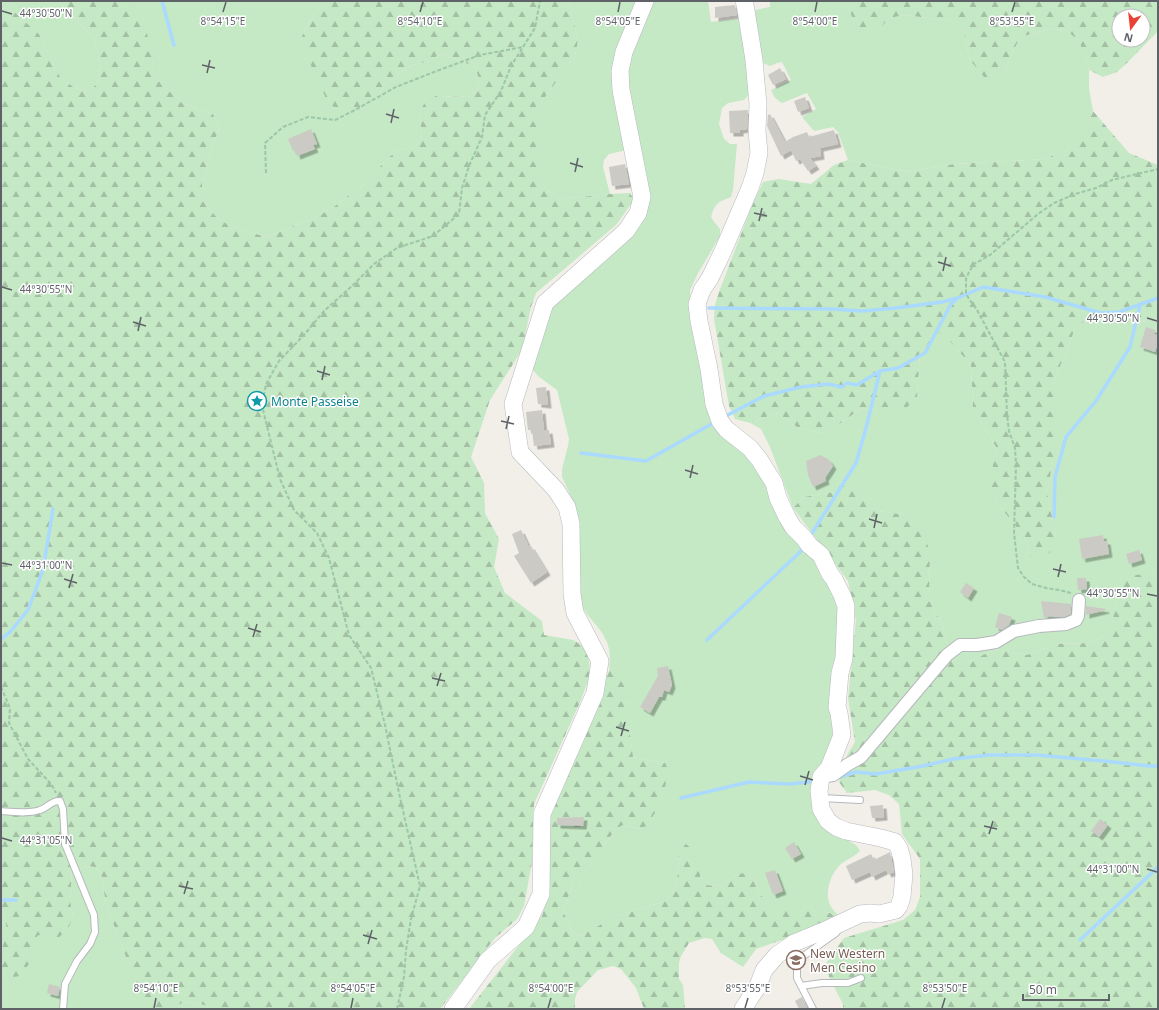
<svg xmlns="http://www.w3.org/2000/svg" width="1159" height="1010" font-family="'Noto Sans',sans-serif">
  <defs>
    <pattern id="forest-firs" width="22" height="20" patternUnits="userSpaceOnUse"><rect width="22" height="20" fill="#c5e8c5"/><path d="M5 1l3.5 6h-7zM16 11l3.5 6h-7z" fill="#a3c0a4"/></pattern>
    <filter id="shadow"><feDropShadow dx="3.5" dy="3.5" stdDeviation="0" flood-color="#0004"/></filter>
  </defs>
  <rect width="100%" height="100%" fill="#f1efe8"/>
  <path fill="#c5e8c5" d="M1 1H61L60 2 95 40 98 55 100 72 96 85 86 92 76 89 60 77 39 34 12 10 1 8Z
    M130 1H326C315 10 306 28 300 41L373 103 384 86 397 74 413 65 430 61 437 56 444 54 475 67 479 79 477 91 468 97 436 96 419 112 422 136 416 146 397 151 388 158 356 193 348 196 335 206 320 215 275 234 265 237 229 225 218 219 202 200V183L219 128 213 114 182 103 153 76V63Z
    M569 1H638L623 40 627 150 609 154 604 160 603 167 610 194 561 199 548 191 540 179V104L575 56 578 41Z
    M648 1H708L711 22 737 19 742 24 751 92 744 100 728 103 722 108 719 124 724 139 730 144H737L733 190 731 197C718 202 715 203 711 217L715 223 720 229V236L698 273 690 290V309L708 393 745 452 766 479 789 532 821 568 837 596 841 613 831 716 833 738 832 745 820 765 829 829 849 841 856 845 860 851C854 857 847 859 841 864 831 873 824 892 830 905 832 909 837 914 840 917L819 909H774L758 892 753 877 739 873 720 886 704 885 700 879V871L679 849C678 866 680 889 666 901L605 919 600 925 580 936 573 934 564 913 570 891 616 829 623 825 639 829 665 763 633 757 629 727 615 667 609 671C610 661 611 650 606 640 600 626 586 617 580 602L575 505 562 477V469L568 446 569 439 557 390 538 376 533 370V362L550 309 636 231 641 224 648 194 625 85 629 61Z
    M770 1H846L854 22 879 30 889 18 905 15 951 21 963 30 970 60 1002 76 1020 37 1050 29 1066 30 1079 41 1089 70V88L1093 111 1080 142 1046 159 954 164 908 172 848 160 838 132 833 127 814 131 802 117 816 109 807 93 782 103 775 98 771 90 791 80 782 62 777 63 770 66 763 63 758 40 755 10 770 7Z
    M1158 318V578L1150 574 1116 597 1112 626 1102 637 1087 643 1055 644 1027 655 995 649 967 663H953L943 626 929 600 930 553 907 515 878 511 869 497 834 492 804 497 793 508 770 447 761 429 750 423 777 413 797 427 825 434 862 408 877 412 917 398 920 352 941 330 971 365 973 410 996 447 990 490 997 503 1024 536 1031 557 1056 536 1047 492 1053 461V384L1075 329 1087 319 1130 323Z
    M87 866 95 867 101 873 106 904 144 1004 149 1009H1V967L13 977 29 964 36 936 44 933 73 916 70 901 72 871Z
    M1 912 4 914 7 930 1 951Z
    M184 1002 201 1004 214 1009H170Z"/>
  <path fill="url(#forest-firs)" fill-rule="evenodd" d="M61 1H130C146 23 154 49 153 76L182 103 213 114 219 128 202 183V200L218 219 229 225 265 237 275 234 320 215 335 206 348 196 356 193 388 158 397 151 416 146 422 136 419 112 426 101 436 96 468 97 477 91 479 79 475 67 444 54 437 56 430 61 413 65 397 74 384 86 373 103 361 112 354 113 329 105 300 41C306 28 315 10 326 1H569L578 41 575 56 540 104V179L548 191 561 199 610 194 630 193 634 200 616 225 536 293 531 307 522 350 490 400 471 457 484 483 485 513 499 539 494 567 505 593 542 621 544 635 573 640 585 647 589 661 590 675 581 700 534 804 532 862 524 906 517 919 495 938 440 1009H214L201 1004 184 1002 170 1009H149L144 1005 106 904 101 873 95 867 87 866 72 871 70 901 73 916 68 929 57 939 44 933 37 936 29 964 20 976 13 977 1 967V951L7 930 4 914 1 912V8L12 10 39 34 60 77 76 89 86 92 96 85 100 72 98 55 95 40 60 2Z
    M846 1H1158V31L1128 62 1117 72 1103 77 1089 70 1079 41 1066 30 1050 29 1020 37 1002 76 989 83 970 60 963 30 951 21 905 15 889 18 879 30 865 34 854 22ZM1119 16H1143V40H1119Z
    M1093 111 1129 153 1158 165V318L1130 323 1087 319 1075 329 1053 384V461L1047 492 1056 536 1052 551 1040 560 1031 557 1024 536 997 503 989 489 996 447 973 410 971 365 941 331 920 352 917 398 906 408 877 412 862 408 825 434 797 427 777 413 750 423 735 419 729 406 714 319 715 305 719 292 751 208 763 182 779 179 811 184 834 165 848 160 908 172 954 164 1046 159 1079 142Z
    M844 481 870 497 878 511 907 515 921 523 930 553 929 600 943 626 953 663H967L995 649 1027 655 1055 644 1087 643 1102 637 1112 625 1116 597 1123 584 1135 575 1150 574 1158 578V1009H843V1004L829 977 827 962 844 938 903 920 915 910 920 897V859L902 834 899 804 889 795 875 790 847 793 839 782 847 755 855 742 848 698 856 620 848 581 793 508 804 497 834 492Z
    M615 667 622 668C633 687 628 706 629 726 630 736 632 747 633 757L665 763 668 769 663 801 646 826 639 829 623 825 616 829 570 891 564 913 573 934 580 936 600 925 605 919 666 901C680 889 678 866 679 849L686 844 692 849 700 871V879L704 885 720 886 739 873 747 874 753 877 758 892 774 909H819L840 917 833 922 756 949 743 967 721 953 712 939 705 938 689 943 681 956 679 963V979L683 985 685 1008 684 1009H644L636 988 621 969 613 966 598 970 577 992 575 999V1009H469L542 916 549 891 550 816 588 726 609 671Z"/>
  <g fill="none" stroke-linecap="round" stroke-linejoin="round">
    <path stroke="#aadaff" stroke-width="3.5" d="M162 1 174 45
      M709 308 833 309 862 311 896 308 942 302 957 298
      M724 417 764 396 801 387 828 384 842 387 847 383 857 385 880 371 898 368 925 353 951 304 958 298 983 287 1045 297 1101 313 1119 312 1158 298
      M581 453 646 461 715 422
      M1054 517 1055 477 1066 437 1096 401 1130 347 1140 305
      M809 538 836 495 856 463 865 432 880 371
      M1 639 10 632 28 610 43 570 53 509
      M707 640 800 552 803 546
      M836 778 856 772 876 774 923 766 953 759 989 755H1036L1104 761 1149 766H1158
      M681 798 749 782 790 784 816 781
      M1 900H16
      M1080 940 1158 867"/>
  </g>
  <path fill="#cccac5" filter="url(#shadow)" d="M735 5 737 15 715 18V7Z
    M780 68 786 79 773 85 768 75Z
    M805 97 809 108 798 112 794 101Z
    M748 110 747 129 740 130V133H730L729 111Z
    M770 114 785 142 793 137 807 132 809 137 834 130 838 144 820 148 821 156 810 158 816 166 808 171 800 159 796 161 791 150 781 156 767 126 768 115Z
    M311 129 317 144 313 145 315 149 297 156 295 150 293 151 288 139Z
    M625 164 629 184 612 186 609 167Z
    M1146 327 1155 330 1154 334 1158 335V343L1155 352 1140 347Z
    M546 387 548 405 538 404 536 388Z
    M542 410 544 431 549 430 551 444 534 446 532 430H528L526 412Z
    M821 455 829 460 833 466 825 478 826 481 813 487 808 475 806 461Z
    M521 530 529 547 531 546 547 572 531 583 514 556 519 553 512 534Z
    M1103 535 1104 541H1107L1109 554 1082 559 1079 539Z
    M1139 550 1142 560 1129 564 1126 554Z
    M1077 578H1086L1087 589 1078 590Z
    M966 583 974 588 968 598 960 592Z
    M1041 601 1071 604V614L1064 617H1053L1052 616 1044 618Z
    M1086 606 1106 609V610L1086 615Z
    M999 613 1012 617 1009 625 1002 630 995 627Z
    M668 666 672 685 669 692 664 690 662 697H659L650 713 640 707 658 676 657 668Z
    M883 805 884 817 872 818 870 806Z
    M584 817 583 826 557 825V818Z
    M1100 819 1108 825 1099 837 1091 831Z
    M794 842 801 854 792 859 785 848Z
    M890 852 894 872 888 874 886 870 872 877 870 872 852 880 846 866 871 854 874 860Z
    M775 870 783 891 773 895 765 873Z
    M49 984 60 987 58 996 47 993Z
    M802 997 807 1007 803 1009H799L795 1001Z"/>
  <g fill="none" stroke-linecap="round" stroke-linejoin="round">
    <defs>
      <path id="lane" d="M821 798 860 800
        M1 811C13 812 28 814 40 810 47 808 52 800 60 801L63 809 65 844 94 915 95 932 90 944 77 961 65 984 63 1009
        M801 986 822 983H848L861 978
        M813 1009 797 978V967L802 957 836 933 838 930"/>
      <path id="street" d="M821 777 833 775 847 765 861 757 947 655 960 645H977L996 642 1014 631 1039 626 1066 624 1076 620 1078 616 1079 600"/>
      <path id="secondary" d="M453 1009 488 960 526 927 541 894 542 814 595 693 600 661 575 613 572 594 571 524 567 507 556 490 520 452 513 404 545 303 626 231 638 213 642 197 621 90 620 71 624 52 645 1
        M743 1009 758 986 764 970 777 955 794 943 828 929 860 914 870 913 879 914 896 910 899 906 902 897 904 874 902 859 899 848 895 842 881 838 846 831 836 827 828 821 821 809 819 791 821 777 829 768 842 735 839 713 837 707 840 673 844 658 846 606 842 595 834 579 830 574 821 555 809 545 804 538 793 527 787 517 778 498 774 483 759 459 750 448 726 429 720 421 714 404 709 369 699 321 697 304 702 290 710 278 723 251 750 188 755 173 759 153 757 131 758 104 756 83 754 60 745 4 744 1"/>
    </defs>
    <use href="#lane" stroke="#b5b8bc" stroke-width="8"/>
    <use href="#street" stroke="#b5b8bc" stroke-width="14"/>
    <use href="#secondary" stroke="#b6babf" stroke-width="18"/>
    <path stroke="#9cc7a9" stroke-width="2" stroke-dasharray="4 2" stroke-linecap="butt" d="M266 173 265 143 283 127 308 117 335 120 355 110 396 87 434 72 480 55 523 47
      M1071 593 1059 590 1046 588 1032 584 1024 577 1018 568 1014 533 1016 464 1015 448 1009 431 1007 415 1005 362 977 310 969 299 966 293V279L969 272 974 264 990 255 1038 214 1054 203 1075 194 1096 188 1112 180 1158 169
      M1 687 10 708 9 723 28 759 52 785 56 793
      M397 1009 404 977 406 950 411 919 420 886 399 793 385 725 371 668 349 635 329 558 317 533 294 510 280 479 265 418 262 405 266 384 279 361 304 335 324 311 352 286 374 264 397 248 433 236 459 214 462 188 469 166 482 137 485 115 501 91 511 66 535 28 540 1"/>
    <use href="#lane" stroke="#fff" stroke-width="6"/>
    <use href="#street" stroke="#fff" stroke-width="12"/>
    <use href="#secondary" stroke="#fff" stroke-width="17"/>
  </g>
  <path fill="none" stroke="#5f6368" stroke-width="1.5" d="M2 11 12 14M223 12 226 2M420 12 423 2M618 12 620 2M815 12 817 2M1012 12 1015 2M202 65 215 68M207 73 210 60M386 114 399 118M391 123 394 109M570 163 583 167M575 172 578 158M754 213 767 216M759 221 762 208M938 262 951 266M943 271 946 257M2 287 12 290M1147 318 1157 321M133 322 146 326M138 331 141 317M317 371 330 375M322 380 325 366M501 421 514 424M506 429 509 416M685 470 698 474M690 478 693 465M869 519 882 523M874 528 877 514M2 563 12 565M1053 569 1066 572M1058 577 1061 564M64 579 77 583M69 588 73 574M1147 594 1157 596M248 628 261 632M253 637 257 624M432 678 445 681M437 686 441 673M616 727 629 731M621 736 625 722M800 776 813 780M805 785 809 771M984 826 997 829M989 834 993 821M2 838 12 841M1147 869 1157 872M179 886 193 889M184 894 188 881M363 935 377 939M368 944 372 930M154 1008 156 998M351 1008 353 998M548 1008 551 998M745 1008 748 998M942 1008 945 998"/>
  <defs>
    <symbol id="sight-ring" viewBox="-11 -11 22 22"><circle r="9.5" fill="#fff" stroke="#0f9aa8" stroke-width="1.5"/><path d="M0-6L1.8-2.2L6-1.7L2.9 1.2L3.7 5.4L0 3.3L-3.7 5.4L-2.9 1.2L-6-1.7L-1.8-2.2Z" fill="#0f9aa8"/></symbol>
    <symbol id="school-ring" viewBox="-11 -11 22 22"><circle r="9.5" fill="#fff" stroke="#8d6e63" stroke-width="1.5"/><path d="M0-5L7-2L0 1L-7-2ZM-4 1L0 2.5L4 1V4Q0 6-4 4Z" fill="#8d6e63"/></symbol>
  </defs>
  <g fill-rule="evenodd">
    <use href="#sight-ring" x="246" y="390" width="22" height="22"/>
    <use href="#school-ring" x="785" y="949" width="22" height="22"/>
  </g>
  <g text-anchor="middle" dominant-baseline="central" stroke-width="3" stroke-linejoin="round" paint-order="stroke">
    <g font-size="12" fill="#0d838f" stroke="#fff" text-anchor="start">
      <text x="271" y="401">Monte Passeise</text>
    </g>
    <g font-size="12" fill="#785e54" stroke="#fff" text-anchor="start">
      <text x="810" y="953">New Western<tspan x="810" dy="14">Men Cesino</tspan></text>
    </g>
  </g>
  <g font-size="10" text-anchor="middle" fill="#5f6368" stroke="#fff" stroke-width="3" stroke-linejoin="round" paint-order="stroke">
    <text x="46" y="17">44°30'50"N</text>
    <text x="223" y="25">8°54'15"E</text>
    <text x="420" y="25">8°54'10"E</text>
    <text x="618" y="25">8°54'05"E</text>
    <text x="815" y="25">8°54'00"E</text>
    <text x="1012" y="25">8°53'55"E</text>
    <text x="46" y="293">44°30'55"N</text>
    <text x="1113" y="322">44°30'50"N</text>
    <text x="46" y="569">44°31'00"N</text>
    <text x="1113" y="597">44°30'55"N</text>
    <text x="46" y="844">44°31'05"N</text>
    <text x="1113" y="873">44°31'00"N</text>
    <text x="156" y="992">8°54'10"E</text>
    <text x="353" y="992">8°54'05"E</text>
    <text x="551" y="992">8°54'00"E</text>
    <text x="748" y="992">8°53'55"E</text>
    <text x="945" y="992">8°53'50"E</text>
  </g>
  <rect width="1159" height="1010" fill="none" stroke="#5f6368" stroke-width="4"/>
  <g transform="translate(1131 28) rotate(195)"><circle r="19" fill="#ffffff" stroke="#bfc1c3"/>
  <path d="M0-3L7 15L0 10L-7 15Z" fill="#ea4335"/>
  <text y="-6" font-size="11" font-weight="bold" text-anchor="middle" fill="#5f6368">N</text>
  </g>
  <path d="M1023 994v6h86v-6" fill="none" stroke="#5f6368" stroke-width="2"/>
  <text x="1029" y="994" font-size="12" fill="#5f6368" stroke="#ffffff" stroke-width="3" paint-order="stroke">50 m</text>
</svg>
